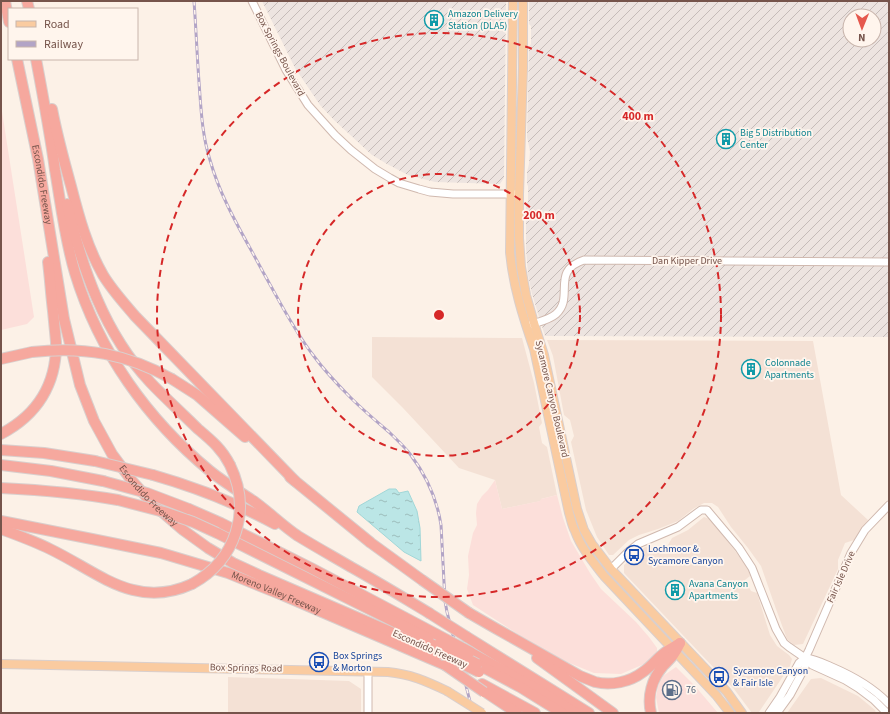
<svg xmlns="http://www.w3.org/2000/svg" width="890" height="714" font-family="'Source Sans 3',sans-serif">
  <defs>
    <pattern id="industrial-furrows" width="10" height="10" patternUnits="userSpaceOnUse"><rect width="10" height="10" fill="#ede4e0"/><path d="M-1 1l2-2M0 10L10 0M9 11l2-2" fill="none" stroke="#c5bbb8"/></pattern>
    <pattern id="water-ripples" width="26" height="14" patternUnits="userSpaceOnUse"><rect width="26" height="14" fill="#bbe6e6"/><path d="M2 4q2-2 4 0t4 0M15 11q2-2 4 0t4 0" fill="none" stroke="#9dbdbc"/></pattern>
  </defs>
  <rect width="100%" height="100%" fill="#fcf1e7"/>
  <path fill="#f4e1d5" d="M372 337 522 338 534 383 542 423 539 427 542 443 547 447 557 495 541 499V501L502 509 495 480 459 468 403 408 372 377Z
    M547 340 813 341 841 495 868 520 854 540 845 543 838 560V569L803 644 794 645 787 639 776 609 761 566 748 548 731 527 718 507 712 503H704L693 509 678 521 658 529 639 535 629 540 613 555H609L597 537 586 510 571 442 574 436 570 420 564 415 553 356Z
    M704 517 710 519 746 565 749 571 750 576 745 580 751 591 757 593 770 635 777 646 789 655 792 659 790 666 759 712 757 713H752L734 689 624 573V565L645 547 650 546 658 550 668 545 672 538 688 530Z
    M228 677 349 681 361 689V713H228Z
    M821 678 858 696 875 710 876 713H787L811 679Z"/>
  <path fill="#fcdfda" d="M1 105 34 317 27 324 1 330Z
    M495 480 502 509 540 501 541 499 557 495 563 518 571 541 590 573 601 589 636 622 649 637 657 648V652L644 664 621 674 594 673 567 662 530 642 473 605 467 589 469 575 468 556 473 533 477 525 476 513 477 504 482 496 488 490Z
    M676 667 695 686 718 713H659L656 697 658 686 663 676Z"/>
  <path fill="url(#industrial-furrows)" fill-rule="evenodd" d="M262 1H506L504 178 500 184 435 182 408 175 387 164 372 155 334 120 320 105 295 68Z
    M529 1H889V337L545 336 532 294 528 275 526 248V206L528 202V186L527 184V172L529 164 530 151 527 137 529 47 531 44V26L529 24ZM850 16H874V40H850Z"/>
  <path fill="url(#water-ripples)" stroke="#a1d7d8" d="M389 489H396L399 493 408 491 417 511 420 528 421 561 404 552 357 512 359 506Z"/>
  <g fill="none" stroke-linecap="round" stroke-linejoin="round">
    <defs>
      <path id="minor" d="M252 1 286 70 308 105 335 135 351 150 375 169 390 178 399 183 419 189 430 192 453 194H516
        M530 325C538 322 549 320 556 314 575 297 550 271 584 260L889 262
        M611 569 628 552 638 544 678 527 701 510H707L739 548 752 568 776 629 784 643 789 647 805 658 812 665 845 680 858 688 874 700 887 713
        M805 658C815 659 823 663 832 667 853 676 873 687 889 704
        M368 713V671
        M769 713 780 697 799 663 805 658
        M777 713 790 695 805 667V658L809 650 851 553 865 530 889 505"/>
      <path id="major" d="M513 1 510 252C513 286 523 317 534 349L569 513C571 519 572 526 575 531 581 548 593 562 604 576L716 695 730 713
        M523 1V68L519 194V238L521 267 526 295 534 323 544 355 577 509 584 530 592 544 611 569 716 680 727 692 742 713
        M1 664 388 672C410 674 426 681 447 691"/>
      <g id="highway">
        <path d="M5 1 9 22"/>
        <path d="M27 1 29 9"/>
        <path id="s1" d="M17 59 38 159 64 319 80 385 94 421 112 454 132 481 154 505 183 530 208 548 233 563 259 575 442 654"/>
        <path d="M36 59C43 96 50 133 55 170 61 205 65 240 75 273 99 352 148 420 210 471 225 483 240 492 255 502 270 513 283 526 298 536 316 547 334 557 351 567 378 582 404 598 429 613"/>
        <path d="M52 109C57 135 64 161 71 186 79 217 87 247 103 275 112 290 124 303 135 316L295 481"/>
        <path d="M67 204C82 268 104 333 150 382 165 398 182 413 198 429 211 440 222 449 230 465"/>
        <path d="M1 359 32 352"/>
        <path d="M172 379 197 395 245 437"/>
        <path d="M1 434C37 415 57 384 56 342 55 332 54 321 53 311 51 295 50 278 48 262"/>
        <path d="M1 450 44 453 95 461"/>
        <path d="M1 465 51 471 103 481"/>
        <path d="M153 475C195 487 236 503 275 524"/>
        <path d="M290 477 371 543 422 580"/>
        <path d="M1 488C40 490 79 493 118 500"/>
        <path d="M189 509 221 523 311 568 436 634"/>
        <path id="s2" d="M1 521 92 539 161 553 228 573 280 594 445 665"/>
        <path d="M1 529C17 535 34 541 50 549 98 572 135 610 192 584"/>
        <path d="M217 533 439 644"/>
        <path d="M469 613 495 628 580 676C585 678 590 680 595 682 611 686 630 682 643 672 652 666 658 657 667 651 671 648 676 646 680 643"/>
        <path d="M467 637 589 713"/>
        <path d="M470 652 535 688 576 713"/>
        <path d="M537 658 613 713"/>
        <path d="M477 664 520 687 562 713"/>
        <path d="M482 684 535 713"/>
        <path d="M487 693 517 713"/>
        <path d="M651 713C647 696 652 679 663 666 672 657 675 654 680 643"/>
      </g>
    </defs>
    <use href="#minor" stroke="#d0b9af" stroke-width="9"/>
    <use href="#major" stroke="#d9cfcd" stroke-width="10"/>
    <use href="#highway" stroke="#d9cfcd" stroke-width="12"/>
    <use href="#minor" stroke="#fff" stroke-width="7"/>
    <use href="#major" stroke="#facba0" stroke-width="8"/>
    <use href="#highway" stroke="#f6a89e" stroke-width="10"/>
    <defs>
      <path id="rail" d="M194 1C196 28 197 55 199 82 201 109 202 135 210 160 221 200 244 236 263 272 279 300 293 329 313 355 324 370 337 384 351 398 363 410 376 421 389 432 396 439 404 446 410 454 426 475 437 499 441 525L445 601 447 612 473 713"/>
    </defs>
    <use href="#rail" stroke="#b2a4c6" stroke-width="3"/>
    <use href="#rail" stroke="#fff5ed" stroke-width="1.5" stroke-dasharray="4.5" stroke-linecap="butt"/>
    <defs>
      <path id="major-bridge" d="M447 691 482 713"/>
      <path id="highway-bridge" d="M32 352C84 346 127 354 172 379
        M95 461 153 475
        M103 481 147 493 189 509
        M118 500 164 512 193 522 217 533
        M422 580 469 613
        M192 584C236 560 252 510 230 465
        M429 613 467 637
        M436 634 470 652
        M439 644 477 664
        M442 654 479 672
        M445 665 484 692"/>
    </defs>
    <use href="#major-bridge" stroke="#d9cfcd" stroke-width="10" stroke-linecap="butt"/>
    <use href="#highway-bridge" stroke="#d9cfcd" stroke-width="12" stroke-linecap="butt"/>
    <use href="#major-bridge" stroke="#facba0" stroke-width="8"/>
    <use href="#highway-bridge" stroke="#f6a89e" stroke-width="10"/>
  </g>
  <g fill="none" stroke="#d62828" stroke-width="2" stroke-dasharray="7 5">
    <circle cx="439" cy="315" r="141"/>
    <circle cx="439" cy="315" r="282"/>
  </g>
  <defs>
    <symbol id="building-ring" viewBox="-11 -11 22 22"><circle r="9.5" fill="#fff5ed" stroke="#0f9aa8" stroke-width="1.5"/><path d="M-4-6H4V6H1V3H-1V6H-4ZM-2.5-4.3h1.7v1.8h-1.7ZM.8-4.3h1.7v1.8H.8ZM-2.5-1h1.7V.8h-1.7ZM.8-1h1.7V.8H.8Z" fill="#0f9aa8"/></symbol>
    <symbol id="bus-ring" viewBox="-11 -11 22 22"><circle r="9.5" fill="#fff5ed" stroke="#1a4fb4" stroke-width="1.5"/><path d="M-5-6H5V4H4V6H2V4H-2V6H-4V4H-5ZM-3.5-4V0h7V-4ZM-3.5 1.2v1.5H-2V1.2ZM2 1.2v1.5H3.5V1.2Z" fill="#1a4fb4"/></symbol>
    <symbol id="fuel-ring" viewBox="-11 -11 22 22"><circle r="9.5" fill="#fff5ed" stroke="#5c6f8a" stroke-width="1.5"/><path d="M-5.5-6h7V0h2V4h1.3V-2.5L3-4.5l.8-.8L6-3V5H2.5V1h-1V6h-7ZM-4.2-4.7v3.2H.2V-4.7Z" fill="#5c6f8a"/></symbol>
  </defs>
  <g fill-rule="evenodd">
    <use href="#building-ring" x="423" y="9" width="22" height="22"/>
    <use href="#building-ring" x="715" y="128" width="22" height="22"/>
    <use href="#building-ring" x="740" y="358" width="22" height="22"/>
    <use href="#bus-ring" x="623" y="544" width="22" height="22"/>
    <use href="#building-ring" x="664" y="579" width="22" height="22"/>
    <use href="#bus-ring" x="308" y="651" width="22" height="22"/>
    <use href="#bus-ring" x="708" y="666" width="22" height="22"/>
    <use href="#fuel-ring" x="661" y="679" width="22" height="22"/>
  </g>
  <g text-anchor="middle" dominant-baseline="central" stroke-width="3.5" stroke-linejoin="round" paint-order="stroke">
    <g font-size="10" fill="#0d838f" stroke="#fff5ed" text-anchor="start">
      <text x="448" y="14">Amazon Delivery<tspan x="448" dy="12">Station (DLA5)</tspan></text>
      <text x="740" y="133">Big 5 Distribution<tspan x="740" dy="12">Center</tspan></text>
      <text x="765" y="363">Colonnade<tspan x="765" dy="12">Apartments</tspan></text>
      <text x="689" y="584">Avana Canyon<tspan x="689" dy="12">Apartments</tspan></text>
    </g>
    <g font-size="10" fill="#76544b" stroke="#fff5ed">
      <text transform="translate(280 54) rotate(62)">Box Springs Boulevard</text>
      <text stroke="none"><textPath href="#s1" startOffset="128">Escondido Freeway</textPath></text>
      <text x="687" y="261">Dan Kipper Drive</text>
      <text transform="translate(552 399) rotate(77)">Sycamore Canyon Boulevard</text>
      <text stroke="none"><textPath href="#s1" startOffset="464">Escondido Freeway</textPath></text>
      <text transform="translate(841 577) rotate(-66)">Fair Isle Drive</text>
      <text stroke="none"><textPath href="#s2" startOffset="285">Moreno Valley Freeway</textPath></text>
      <text transform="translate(430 649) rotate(24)">Escondido Freeway</text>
      <text transform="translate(246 668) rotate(1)">Box Springs Road</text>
    </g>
    <g font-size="10" fill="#164399" stroke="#fff5ed" text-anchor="start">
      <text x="648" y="549">Lochmoor &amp;<tspan x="648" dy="12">Sycamore Canyon</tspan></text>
      <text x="333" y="656">Box Springs<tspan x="333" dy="12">&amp; Morton</tspan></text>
      <text x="733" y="671">Sycamore Canyon<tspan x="733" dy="12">&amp; Fair Isle</tspan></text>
    </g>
    <g font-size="10" fill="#4e5e75" stroke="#fff5ed" text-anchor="start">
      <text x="686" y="690">76</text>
    </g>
  </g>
  <circle cx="439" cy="315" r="6" fill="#d62828" stroke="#fff5ed" stroke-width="2"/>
  <g font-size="12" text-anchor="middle" font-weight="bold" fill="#d62828" stroke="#fff5ed" stroke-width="3.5" stroke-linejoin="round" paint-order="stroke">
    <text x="638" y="120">400 m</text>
    <text x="539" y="219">200 m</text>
  </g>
  <rect width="890" height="714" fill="none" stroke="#76544b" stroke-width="4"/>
  <rect x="8" y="8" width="130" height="52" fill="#fff5ed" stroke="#c8b5ac"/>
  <rect x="16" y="21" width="20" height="6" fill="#facba0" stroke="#c8b5ac"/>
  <text x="44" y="28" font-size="12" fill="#76544b">Road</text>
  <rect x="16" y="41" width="20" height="6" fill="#b2a4c6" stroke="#c8b5ac"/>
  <text x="44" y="48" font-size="12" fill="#76544b">Railway</text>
  <g transform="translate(862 28) rotate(181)"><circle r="19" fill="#fff5ed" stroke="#c8b5ac"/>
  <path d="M0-3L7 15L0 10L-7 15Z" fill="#e5584d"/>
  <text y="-6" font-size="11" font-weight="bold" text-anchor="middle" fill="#76544b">N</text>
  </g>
</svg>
